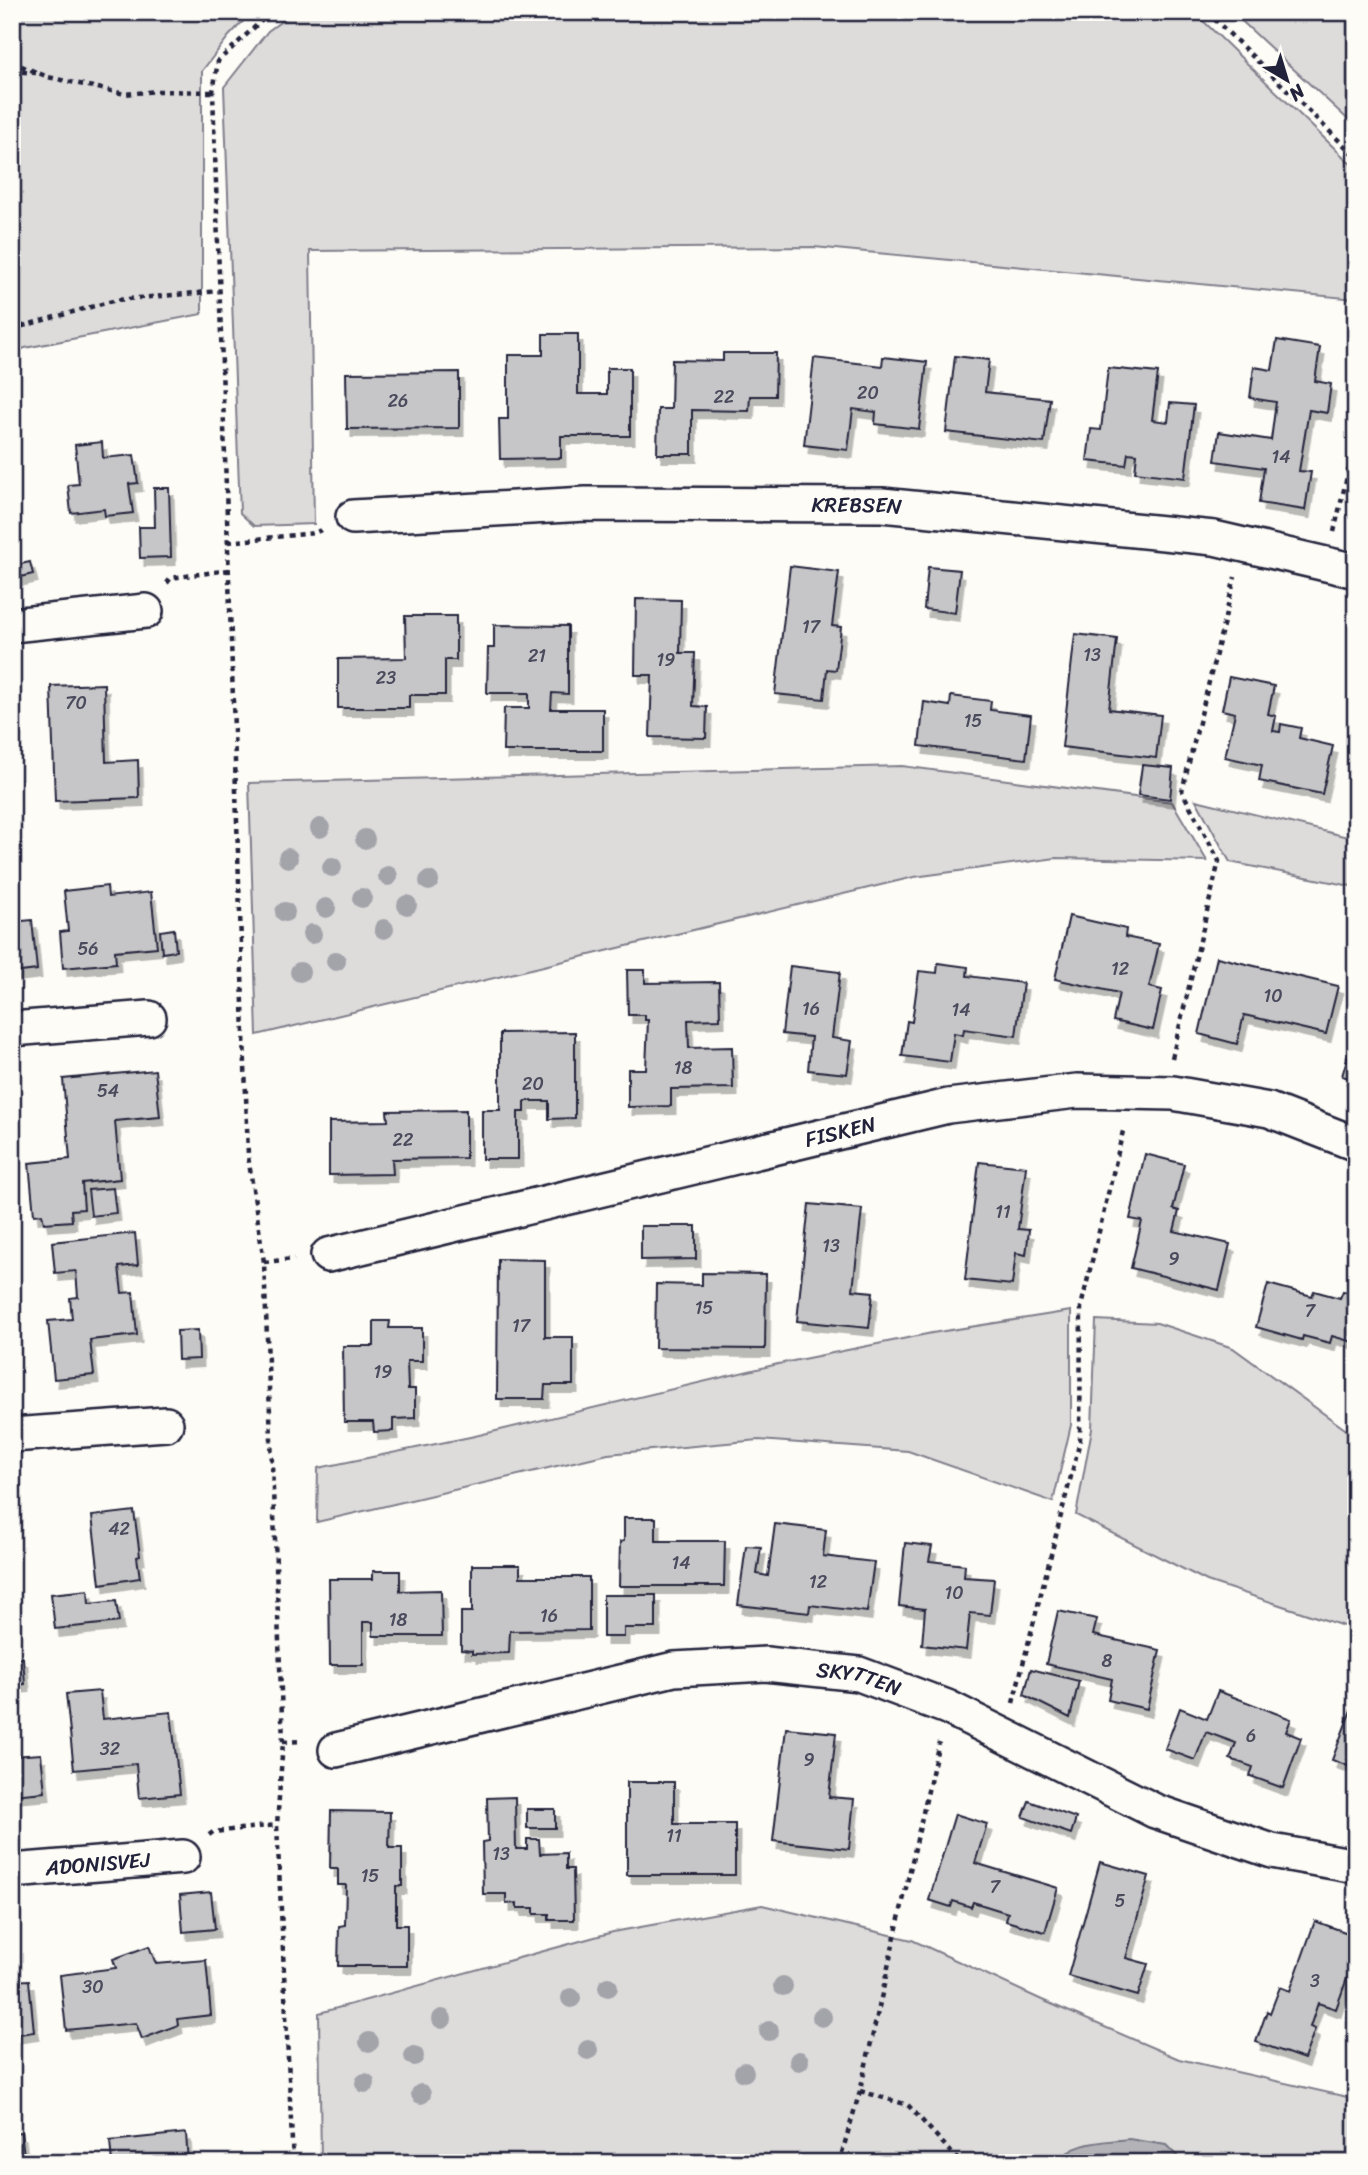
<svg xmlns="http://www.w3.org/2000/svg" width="1368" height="2175" font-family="Sriracha,sans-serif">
  <defs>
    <filter id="shadow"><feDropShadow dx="4.5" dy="8" stdDeviation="0" flood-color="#0004"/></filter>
  </defs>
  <rect width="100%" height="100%" fill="#fdfcf7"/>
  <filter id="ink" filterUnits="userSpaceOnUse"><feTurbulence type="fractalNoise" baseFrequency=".0143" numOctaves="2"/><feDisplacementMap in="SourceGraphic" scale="14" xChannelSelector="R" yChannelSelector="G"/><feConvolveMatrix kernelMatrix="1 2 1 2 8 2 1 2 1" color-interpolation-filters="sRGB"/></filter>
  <g filter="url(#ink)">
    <path fill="#dddcdb" stroke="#807f8b" stroke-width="2" d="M12 12H252L229 36 202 71V314L25 348 12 353Z
      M294 12H1194L1356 169V299L814 247 310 251 314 524 254 526 240 513 224 87 268 31Z
      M1232 12H1356V127Z
      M902 766 1172 802 1207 861 1056 858 914 877 257 1035 249 783Z
      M1196 800 1356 839V887L1230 862Z
      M1071 1311V1425L1053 1502 908 1451 759 1440 608 1454 317 1522 318 1468 475 1436 778 1364 932 1333Z
      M1096 1320 1157 1323 1233 1348 1356 1437V1630L1207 1581 1076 1515 1092 1429Z
      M762 1905 912 1940 1042 2000 1179 2059 1356 2099V2163H321L319 2013 613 1932Z"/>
    <path fill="#b2b2b7" stroke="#787885" stroke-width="2" d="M1129 2139 1166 2145 1184 2163H1058C1070 2141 1107 2142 1129 2139Z"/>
    <path fill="#c6c6c8" stroke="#22223b" stroke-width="2" filter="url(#shadow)" d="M543 334H578V394H607V368H630V436H561V458L500 459 499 419H508V355H543Z
      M1277 340 1320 347 1315 381 1331 384 1327 413 1309 410 1299 471 1311 472 1305 510 1259 503 1264 468 1215 461 1219 432 1271 440 1276 402 1250 398 1254 367 1272 370Z
      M723 353H776L775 396H750L749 411 692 410V454H657L658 409H671L672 360 723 361Z
      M955 356 989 360 985 392 1050 399 1044 443 946 432Z
      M883 357 927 362 919 429 875 424 876 412 853 409 848 450 804 445 814 358 882 366Z
      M1108 368 1158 373 1152 420 1168 422 1170 403 1194 405 1185 478 1135 472 1137 454 1128 453 1126 465 1087 461 1091 429 1101 430Z
      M459 372V428L347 429 346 373Z
      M102 442 103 458 134 455 138 483 129 484 133 513 105 516 104 509 71 513 68 485 79 484 75 445Z
      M154 488H169L171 557 140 558 139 527H155Z
      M30 562 33 574 12 579V566Z
      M790 566 839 572 832 626 841 627 836 670 827 669 824 699 775 694Z
      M928 567 960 570 955 613 924 609Z
      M636 599 681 600 680 653H695L693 706 707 707 706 738 650 737 652 675H635Z
      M405 616H456V660H445V695H409V708H338V659L406 658Z
      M494 625 568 626V694L552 693 551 709H603V751H503L504 708H529V693H487L488 648H494Z
      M1075 634 1117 639 1109 709 1161 715 1156 758 1062 747Z
      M1229 677 1274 686 1268 714 1276 716 1273 731 1280 732 1281 724 1301 728 1299 738 1333 746 1322 794 1259 781 1262 765 1225 757 1235 713 1222 710Z
      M104 684 106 762 138 760 139 798 55 801 51 686Z
      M951 696 991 701 990 710 1031 715 1026 759 919 746 924 702 950 706Z
      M1142 765 1173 768 1170 799 1138 795Z
      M107 886 108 897 151 892 157 947 115 951 116 963 63 968 60 932 68 931 64 891Z
      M1069 916 1126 929 1125 937 1159 944 1149 987 1162 990 1153 1030 1113 1021 1119 993 1055 979Z
      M32 920 37 970 12 973V922Z
      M174 929 176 951 162 953 160 931Z
      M1217 957 1338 986 1326 1034 1244 1015 1237 1044 1199 1034Z
      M938 963 968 967 967 976 1023 983 1016 1036 964 1029 963 1035 954 1033 950 1062 902 1056 907 1021 912 1022 919 971 937 973Z
      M790 966 840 972 832 1038 852 1041 847 1074 808 1070 811 1037 782 1034Z
      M627 970H645V983L719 982 720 1019 688 1020 689 1048 732 1047 733 1088 671 1089V1106L628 1107V1069H646L648 1020H645V1015H628Z
      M1356 1028V1080L1342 1076Z
      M575 1032V1118L549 1119V1101H525V1112H518V1159H482V1110H500V1033Z
      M155 1070 160 1117 115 1121 120 1179 82 1183 84 1209 71 1210 72 1221 44 1223 42 1214 34 1215 29 1163 70 1159 63 1079Z
      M466 1110V1158L392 1159 393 1174 329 1175V1122L388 1121 387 1111Z
      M1145 1154 1184 1164 1173 1209 1179 1211 1174 1231 1230 1244 1219 1290 1131 1268 1142 1221 1130 1219Z
      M979 1162 1026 1167 1018 1229 1029 1230 1026 1255 1016 1253 1012 1285 965 1280Z
      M113 1188 116 1213 91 1216 88 1190Z
      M809 1204 862 1209 853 1290 873 1292 869 1328 797 1321Z
      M641 1226H696V1259L641 1260Z
      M135 1233 138 1265 119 1267 122 1293 133 1292 137 1335 90 1340 94 1375 54 1379 48 1321 72 1319 70 1298 78 1297 76 1271 55 1273 52 1242Z
      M498 1259 545 1260V1337H573V1385H545L544 1399H497Z
      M702 1273 766 1274 765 1349 655 1348 656 1284 702 1285Z
      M1268 1284 1312 1296 1314 1291 1340 1298 1343 1291 1356 1294V1343L1332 1336 1330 1343 1303 1336 1302 1340 1256 1327Z
      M374 1321H390L389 1328H422V1361H407L408 1389H415V1418L393 1419V1431L374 1432 373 1422H344L343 1346H374Z
      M198 1330 199 1359 178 1360 177 1331Z
      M134 1511 140 1556 137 1557 140 1578 100 1584 92 1516Z
      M624 1518H656V1541H725L724 1586H619L620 1542 624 1541Z
      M775 1524 826 1530 823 1556 874 1562 867 1612 810 1605 809 1613 738 1605 746 1546 761 1547 757 1574 768 1576Z
      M905 1543 932 1546 929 1561 965 1565 964 1577 994 1579 990 1615 970 1613 966 1650 922 1645 925 1609 899 1606Z
      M472 1565H520V1577H589V1630L510 1631 509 1653 472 1654V1651L461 1650V1612H472Z
      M373 1571H400V1591L441 1590 442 1636H373V1622H363V1665H330L329 1579H373Z
      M88 1590 89 1604 116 1601 119 1622 55 1629 51 1594Z
      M603 1595H656V1628H624V1637H603Z
      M1058 1611 1097 1619 1093 1635 1160 1650 1147 1709 1108 1700 1112 1679 1046 1664Z
      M23 1658 25 1684 12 1685V1659Z
      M1031 1669 1079 1681 1070 1718 1024 1695Z
      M100 1691 103 1719 171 1712 180 1794 139 1798 136 1764 74 1770 66 1694Z
      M1218 1691 1291 1719 1286 1732 1301 1738 1283 1788 1250 1776 1253 1767 1230 1759 1236 1743 1206 1732 1195 1760 1165 1749 1180 1708 1207 1719Z
      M1351 1710 1356 1712V1769L1332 1760Z
      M786 1728 836 1733 829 1797 854 1799 849 1849 773 1841Z
      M41 1754 45 1792 12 1795V1756Z
      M627 1782H674V1824H735V1875H627Z
      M515 1797 516 1849H527V1839H539L540 1854 566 1853V1869H573L574 1920H549V1914H534V1908H517V1903L506 1904V1894H483L482 1842 488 1841 487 1798Z
      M1029 1801 1076 1818 1071 1834 1023 1817Z
      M527 1809H555V1828H527Z
      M331 1811 390 1812 389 1848H402V1886H396V1925H407V1966H338L339 1926 345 1925 346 1885H338V1869H330Z
      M955 1814 987 1824 975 1863 1058 1888 1045 1932 1006 1921 1008 1913 973 1902 971 1907 953 1901 951 1907 929 1900Z
      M1100 1862 1149 1876 1126 1958 1148 1964 1138 1996 1068 1976Z
      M211 1892 215 1929 183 1932 180 1895Z
      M1315 1921 1356 1936V1953L1336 2009 1318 2003 1310 2027 1315 2029 1304 2059 1256 2042 1267 2011 1270 2013 1280 1987 1290 1991Z
      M149 1946 156 1964 206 1960 211 2015 177 2019 178 2025 142 2039 136 2023 66 2030 60 1975 116 1968 113 1959Z
      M29 1980 34 2032 12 2035V1981Z
      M21 2132 25 2163H12V2133Z
      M186 2133 188 2163H112L110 2141Z"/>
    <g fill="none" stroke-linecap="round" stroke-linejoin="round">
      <defs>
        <g id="minor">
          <path id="s1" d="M353 517 586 504 882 505 1214 538 1356 571"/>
          <path d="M12 625 146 611"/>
          <path d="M12 1029 149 1018"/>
          <path id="s2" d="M328 1255 948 1106 1077 1091 1173 1093 1269 1110 1356 1144"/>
          <path d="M12 1435 166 1424"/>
          <path id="s3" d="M336 1750 674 1669 766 1664 859 1674 947 1707 1155 1811 1272 1851 1356 1866"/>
          <path id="s4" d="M12 1871 183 1857"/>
        </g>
      </defs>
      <use href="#minor" stroke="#22223b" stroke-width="38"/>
      <path stroke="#22223b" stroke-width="4.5" stroke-dasharray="5 5" stroke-linecap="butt" d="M271 12 218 61 213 92 248 1156 264 1262 283 1742 277 1825 293 2163
        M1207 12 1356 157
        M12 62 48 77 125 94 157 91 213 92
        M12 71 36 73
        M12 329 116 300 220 291
        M1334 532 1356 438
        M228 542 314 533 321 530
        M167 583 171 578 229 570
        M1172 1058 1219 861 1182 791 1235 577
        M264 1262 294 1259
        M1013 1703 1080 1441 1081 1307 1124 1127
        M283 1742 303 1741
        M209 1835 213 1832 277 1825
        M860 2091 908 2105 961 2163
        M839 2163 860 2091 939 1742"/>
      <use href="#minor" stroke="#fdfcf7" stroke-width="33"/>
    </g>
    <g fill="#a3a3aa">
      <circle cx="320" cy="828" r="10"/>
      <circle cx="365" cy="839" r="10"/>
      <circle cx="288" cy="858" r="10"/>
      <circle cx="332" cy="867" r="10"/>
      <circle cx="388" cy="876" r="10"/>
      <circle cx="429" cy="881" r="10"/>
      <circle cx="362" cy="898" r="10"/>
      <circle cx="407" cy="905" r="10"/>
      <circle cx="326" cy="908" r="10"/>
      <circle cx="285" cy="912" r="10"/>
      <circle cx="384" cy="929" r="10"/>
      <circle cx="312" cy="934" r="10"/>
      <circle cx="336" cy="961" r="10"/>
      <circle cx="300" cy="972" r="10"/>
      <circle cx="783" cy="1986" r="10"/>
      <circle cx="608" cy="1987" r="10"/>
      <circle cx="571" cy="1998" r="10"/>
      <circle cx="822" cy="2017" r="10"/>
      <circle cx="442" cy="2019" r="10"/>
      <circle cx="769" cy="2031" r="10"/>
      <circle cx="369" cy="2042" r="10"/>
      <circle cx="588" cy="2050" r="10"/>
      <circle cx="414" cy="2056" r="10"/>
      <circle cx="799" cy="2061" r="10"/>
      <circle cx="744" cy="2072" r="10"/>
      <circle cx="365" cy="2083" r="10"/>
      <circle cx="421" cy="2094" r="10"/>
    </g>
  </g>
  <g text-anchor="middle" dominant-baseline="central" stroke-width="7" stroke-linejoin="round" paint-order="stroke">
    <g font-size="18" fill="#4b4b5e">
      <text x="868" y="393">20</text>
      <text x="724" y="397">22</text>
      <text x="398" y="401">26</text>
      <text x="1281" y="457">14</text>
      <text x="811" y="627">17</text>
      <text x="1092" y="655">13</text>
      <text x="537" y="656">21</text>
      <text x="666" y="660">19</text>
      <text x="386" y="678">23</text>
      <text x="76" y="703">70</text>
      <text x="973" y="721">15</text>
      <text x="88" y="949">56</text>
      <text x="1120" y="969">12</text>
      <text x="1273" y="996">10</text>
      <text x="811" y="1009">16</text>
      <text x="961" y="1010">14</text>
      <text x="683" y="1068">18</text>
      <text x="533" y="1084">20</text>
      <text x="108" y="1091">54</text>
      <text x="403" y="1140">22</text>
      <text x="1003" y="1212">11</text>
      <text x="831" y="1246">13</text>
      <text x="1174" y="1259">9</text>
      <text x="704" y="1308">15</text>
      <text x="1310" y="1311">7</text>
      <text x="521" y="1326">17</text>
      <text x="383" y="1372">19</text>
      <text x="119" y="1529">42</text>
      <text x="681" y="1563">14</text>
      <text x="818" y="1582">12</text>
      <text x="954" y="1593">10</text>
      <text x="549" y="1616">16</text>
      <text x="398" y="1620">18</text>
      <text x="1107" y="1661">8</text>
      <text x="1251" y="1736">6</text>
      <text x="110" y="1749">32</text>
      <text x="809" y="1760">9</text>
      <text x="674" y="1836">11</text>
      <text x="501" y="1854">13</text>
      <text x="370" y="1876">15</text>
      <text x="995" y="1887">7</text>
      <text x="1120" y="1901">5</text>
      <text x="1315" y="1981">3</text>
      <text x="93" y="1987">30</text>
    </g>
    <g font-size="21" fill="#22223b" stroke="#fdfcf7">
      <text stroke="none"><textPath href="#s1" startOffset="504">KREBSEN</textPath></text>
      <text stroke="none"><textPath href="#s2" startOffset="527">FISKEN</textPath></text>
      <text stroke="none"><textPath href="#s3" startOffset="534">SKYTTEN</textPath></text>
      <text stroke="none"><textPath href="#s4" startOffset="86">ADONISVEJ</textPath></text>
    </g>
  </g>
  <rect width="1368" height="2175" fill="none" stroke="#fdfcf7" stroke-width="42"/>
  <rect x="21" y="21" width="1326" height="2133" fill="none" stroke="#22223b" stroke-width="2.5" filter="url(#ink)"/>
  <g transform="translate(1287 80) rotate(142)" stroke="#fdfcf7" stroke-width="5" paint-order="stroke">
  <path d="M0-5L12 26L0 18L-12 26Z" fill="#22223b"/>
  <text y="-10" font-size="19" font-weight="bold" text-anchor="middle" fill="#22223b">N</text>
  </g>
</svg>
